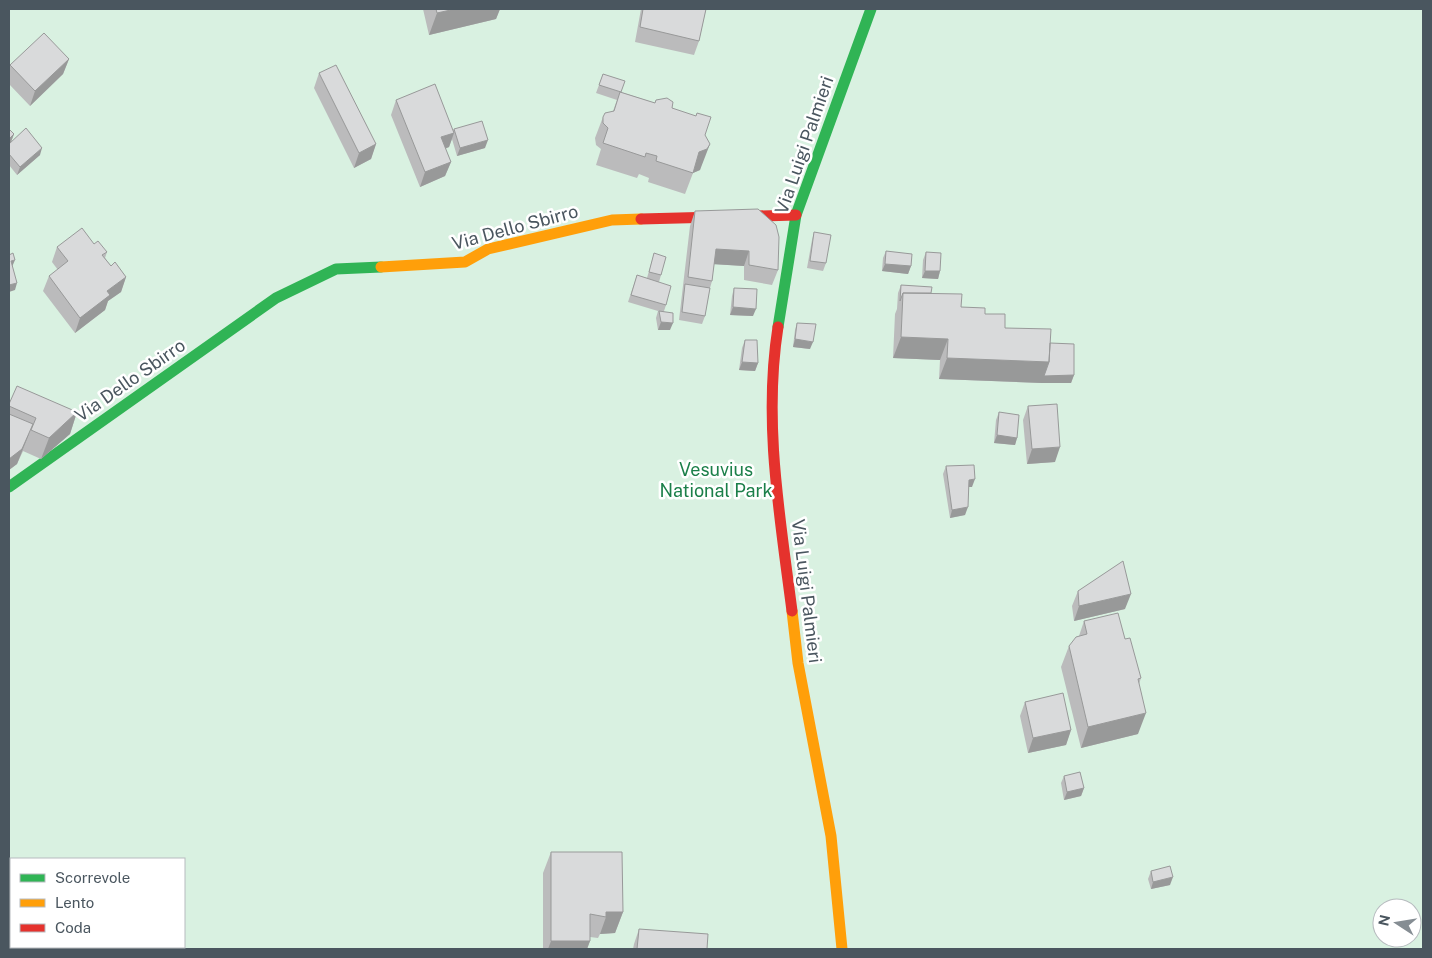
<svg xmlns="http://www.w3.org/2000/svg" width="1432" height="958" font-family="'Public Sans',sans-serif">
  <rect width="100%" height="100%" fill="#f3f3f3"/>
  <path fill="#d9f1e1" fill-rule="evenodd" d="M9 9H1423V949H9ZM11 859H184V947H11ZM1382 908H1412V938H1382Z"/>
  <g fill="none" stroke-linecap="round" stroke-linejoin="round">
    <path stroke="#30b455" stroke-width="11" d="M778 327 796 215 871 9
      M9 487 276 298 336 269 381 267"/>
    <path stroke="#ff9f0a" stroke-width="11" d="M381 267 465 262 488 249 612 220 641 219
      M792 611 798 663 831 836 842 949"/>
    <path stroke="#e5322d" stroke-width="11" d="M641 219 796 215
      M778 327C763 422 780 517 792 611"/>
  </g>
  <path fill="#bbbbbc" d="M423 9H500L496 19 429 35Z
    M641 9H706L699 41 694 55 635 42Z
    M69 59 63 74 30 106 9 84V68L10 65Z
    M319 73 376 144 371 159 354 168 314 88Z
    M603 74 621 92 655 103 656 100 672 108 705 135 700 170 693 173 685 194 648 182 649 178 639 174 637 178 596 165 601 149 596 145 595 138 603 117 613 111 617 100 596 93Z
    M396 100 453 130 454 129 485 148 457 156 452 139 449 147 445 149 451 162 445 176 420 187 391 115Z
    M9 129 14 134 11 142 40 155 17 175 9 165Z
    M695 211 778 270 772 285 744 280V266L714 264 712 281 710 288 705 316 702 324 679 320 690 226Z
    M814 232 826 263 823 271 807 268 812 240Z
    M94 244 107 252 105 258 111 266 126 277 121 292 108 301 105 310 75 333 43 291 49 276 58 270 52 262 57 247Z
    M886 251 911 266 908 274 882 271 883 258Z
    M926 252 940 271 938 279 922 278 923 260Z
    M654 253 661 275 659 282 666 305 664 311 670 330H658L656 318 658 311 628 302 637 275 647 278Z
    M901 285 931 293 961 307 985 314 1005 328 1050 343 1074 375 1071 383H1042L939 379 940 360 893 358 895 314 897 309 898 293Z
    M734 288 753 316 730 315 732 296Z
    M797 323 810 349 793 347 795 330Z
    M745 340 758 363 755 371 739 370 742 348Z
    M9 404 77 412 70 434 41 459 23 451 24 449 17 464 9 470Z
    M1028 406 1055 462 1027 464 1023 420Z
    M999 412 1017 438 1015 445 994 443 996 420Z
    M946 466 972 487H969L965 515 950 518 943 474Z
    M1078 591 1125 609 1074 621 1072 606Z
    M1084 621 1141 678 1139 684 1138 734 1081 748 1061 667 1069 646 1079 636Z
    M1025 702 1071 730 1066 745 1028 753 1020 716Z
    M1064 776 1084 788 1081 796 1064 800 1061 783Z
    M551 852 623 912 615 933 600 934 598 938 590 937V941L587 949H543V873Z
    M1151 871 1170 885 1151 889 1148 879Z
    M639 929 707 949H633L634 944Z"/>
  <path fill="#989999" d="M455 9H500L496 19 429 35 437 13Z
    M69 59 63 74 30 106 35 91Z
    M454 133 449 147 436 152 441 137Z
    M14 134 9 147V139Z
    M488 140 485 148 457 156 460 148Z
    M376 144 371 159 354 168 359 153Z
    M710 144 700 170 693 173 699 152Z
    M42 148 40 155 17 175 20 167Z
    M451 162 445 176 420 187 425 172Z
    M716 249 749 251 744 266 711 264Z
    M15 260 12 267 11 261Z
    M885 264 911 266 908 274 882 271Z
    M925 271H940L938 279 922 278Z
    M126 277 121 292 108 301 105 310 75 333 80 318 107 291Z
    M17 283 15 290 9 292V285Z
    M733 307 756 309 753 316 730 315Z
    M661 322 673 323 670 330H658Z
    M901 337 948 339 940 360 893 358Z
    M795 339 813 342 810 349 793 347Z
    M947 358 1049 362 1074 375 1071 383H1042L939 379Z
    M742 362 758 363 755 371 739 370Z
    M77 412 70 434 41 459 49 438Z
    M29 434 17 464 9 470V459Z
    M997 435 1017 438 1015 445 994 443Z
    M1060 447 1055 462 1027 464 1032 449Z
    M975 479 972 487H966L969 480Z
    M968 507 965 515 950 518 952 510Z
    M1131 594 1125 609 1074 621 1079 606Z
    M1146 713 1138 734 1081 748 1088 727Z
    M1071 730 1066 745 1028 753 1033 738Z
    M1084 788 1081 796 1064 800 1067 792Z
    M1173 877 1170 885 1151 889 1153 882Z
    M606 912H623L615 933 600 934 606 917Z
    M551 941H590L587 949H548Z"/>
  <path fill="#d9dadb" stroke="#989999" d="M436 9H455L437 13Z
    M643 9H706L699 41 640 27Z
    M44 33 69 59 35 91 10 65Z
    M336 65 376 144 359 153 319 73Z
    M603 74 625 81 621 92 599 85Z
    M435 84 454 133 441 137 451 162 425 172 396 100Z
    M620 92 655 103 656 100 667 98 673 102 672 108 696 116 697 113 711 117 705 135 710 144 707 149 699 152 693 173 656 161 657 156 646 153 645 157 603 143 608 128 603 123V117L605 113 614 111Z
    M482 121 488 140 460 148 454 129Z
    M26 128 42 148 20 167 9 154V144Z
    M9 129 14 134 9 139Z
    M758 209 776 225 779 237 778 270 749 265V251L716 249 712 281 688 277 695 211Z
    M82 228 94 244 98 241 107 252 102 255 111 266 115 262 126 277 107 291 110 295 80 318 49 276 68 261 57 247Z
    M814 232 831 235 826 263 810 261Z
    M886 251 912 254 911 266 885 264Z
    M926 252 941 253 940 271H925Z
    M13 253 15 260 11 261 17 283 9 285V255Z
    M654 253 666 257 661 275 649 272Z
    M637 275 671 286 666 305 631 295Z
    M685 284 710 288 705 316 682 312Z
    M901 285 932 287 931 293H903L900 301Z
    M734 288 757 289 756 309 733 307Z
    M903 293 962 294 961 307 985 308V314H1005V328L1051 329 1049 362 947 358 948 339 901 337Z
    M659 311 673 313V323L661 322Z
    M797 323 816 324 813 342 795 339Z
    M745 340H757L758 363 742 362Z
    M1050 343 1074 344V375L1044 376 1049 362Z
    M17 386 77 412 49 438 31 430 36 418 9 406V404Z
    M1057 404 1060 447 1032 449 1028 406Z
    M999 412 1019 415 1017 438 997 435Z
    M9 414 33 424 22 449 9 459Z
    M974 465 975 479 969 480 968 507 952 510 946 466Z
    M1123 561 1131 594 1079 606 1078 591Z
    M1118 613 1125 639 1130 638 1141 678 1138 679 1146 713 1088 727 1069 646 1076 637 1087 634 1084 621Z
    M1063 693 1071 730 1033 738 1025 702Z
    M1080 772 1084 788 1067 792 1064 776Z
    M551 852H622L623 912H606V917L590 914V941H551Z
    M1170 866 1173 877 1153 882 1151 871Z
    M639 929 708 934 707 949H637Z"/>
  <g text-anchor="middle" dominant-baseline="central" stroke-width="5" stroke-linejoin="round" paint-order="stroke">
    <g font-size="18" fill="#4a565f" stroke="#fff">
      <text transform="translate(804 145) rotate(-71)">Via Luigi Palmieri</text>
      <text transform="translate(515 227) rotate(-15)">Via Dello Sbirro</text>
      <text transform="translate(130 380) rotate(-35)">Via Dello Sbirro</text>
      <text transform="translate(807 591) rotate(83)">Via Luigi Palmieri</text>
    </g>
    <g font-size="18" fill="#1b7f49" stroke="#fff">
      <text x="716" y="469">Vesuvius<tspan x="716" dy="21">National Park</tspan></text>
    </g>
  </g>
  <rect width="1432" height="958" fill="none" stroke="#4a565f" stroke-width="20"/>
  <rect x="10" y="858" width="175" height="90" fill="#ffffff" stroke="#b7bbbf"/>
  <rect x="20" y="874" width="25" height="8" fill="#30b455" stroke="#b7bbbf"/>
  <text x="55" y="883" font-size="15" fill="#4a565f">Scorrevole</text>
  <rect x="20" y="899" width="25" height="8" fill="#ff9f0a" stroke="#b7bbbf"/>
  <text x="55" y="908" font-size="15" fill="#4a565f">Lento</text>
  <rect x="20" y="924" width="25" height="8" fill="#e5322d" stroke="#b7bbbf"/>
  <text x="55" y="933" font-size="15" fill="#4a565f">Coda</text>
  <g transform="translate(1397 923) rotate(282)"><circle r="24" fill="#ffffff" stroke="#b7bbbf"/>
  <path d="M0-4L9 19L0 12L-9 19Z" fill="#858d93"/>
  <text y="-8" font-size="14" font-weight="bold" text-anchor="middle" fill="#4a565f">N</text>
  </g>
</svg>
